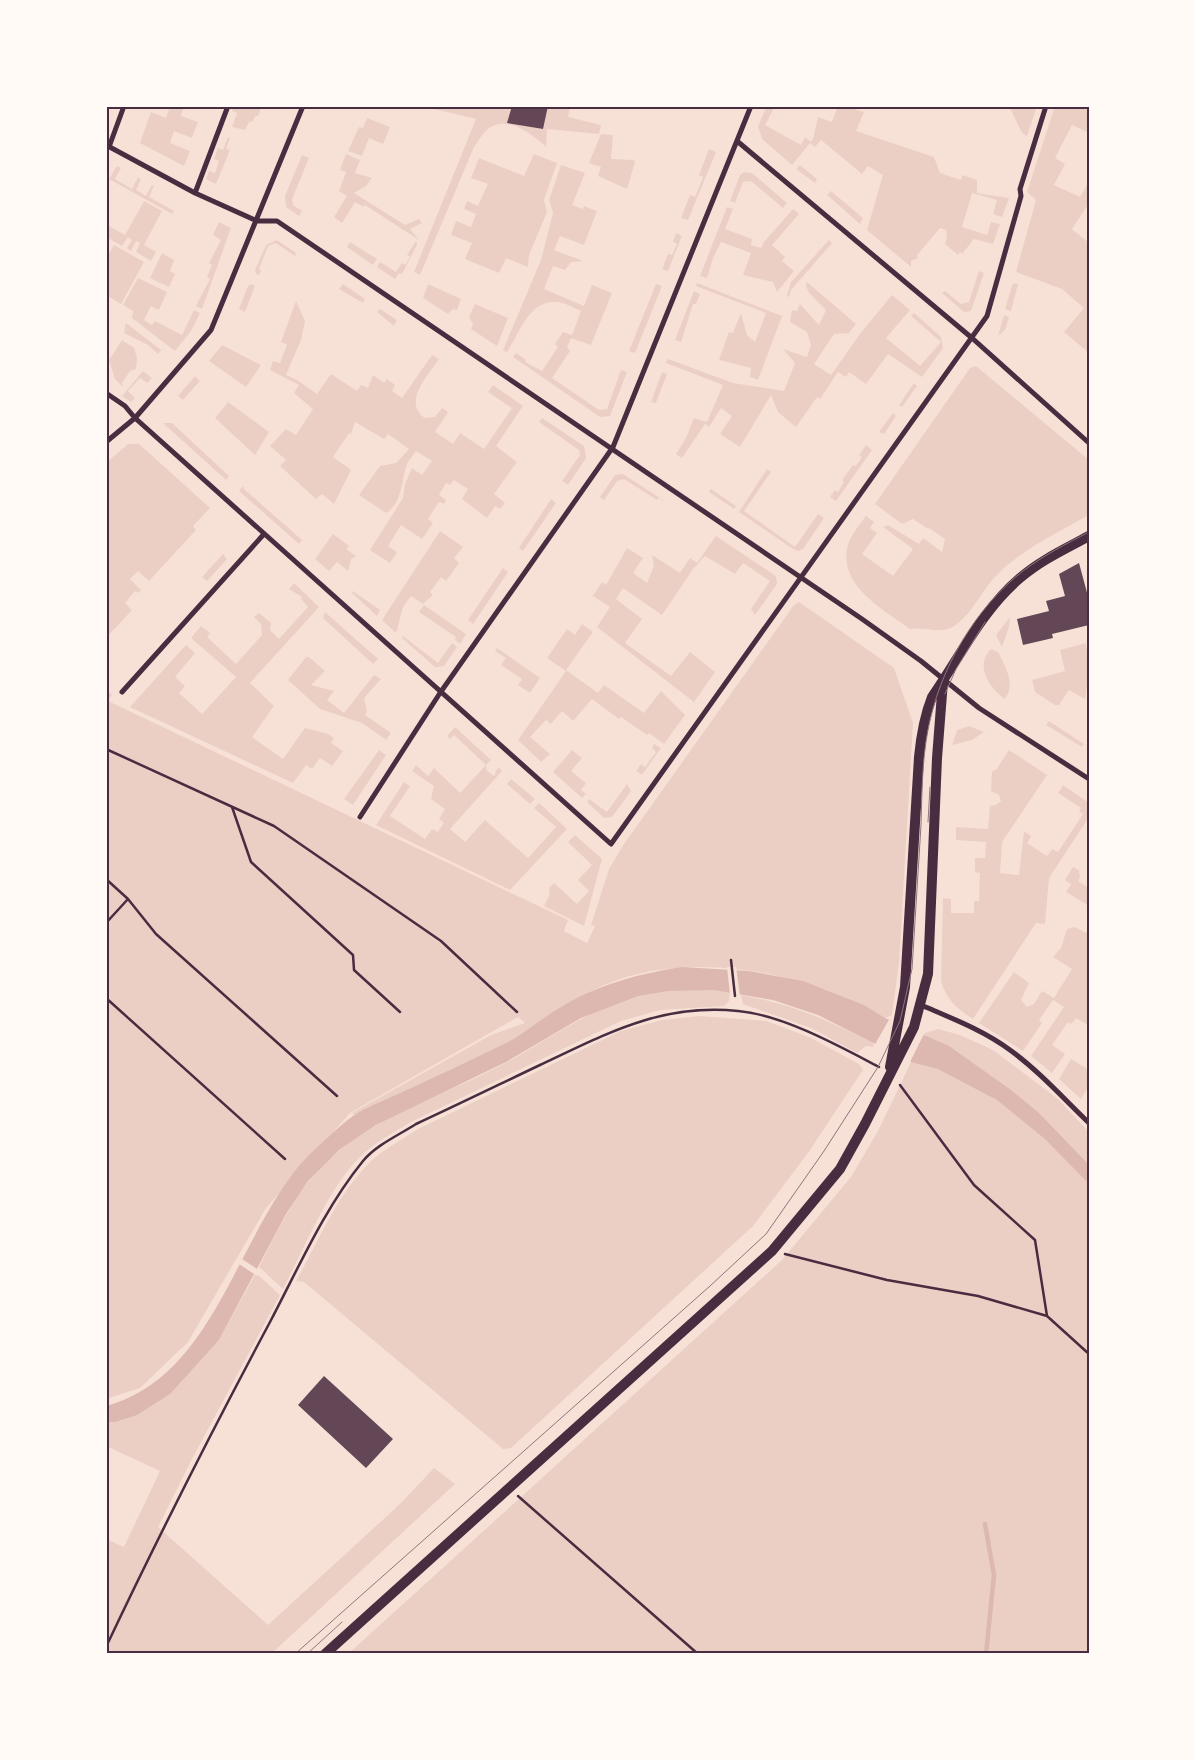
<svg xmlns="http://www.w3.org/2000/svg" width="1195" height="1760" font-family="Arial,sans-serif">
  <rect width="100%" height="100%" fill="#f7e1d7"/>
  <path fill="#ebcfc5" d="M170 106H184L181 116 198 122 192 138 174 131 170 143 190 151 184 166 140 143 151 112 166 118Z
    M234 106H262L258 116H255L253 121 249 122 245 130 232 127 237 113 232 111Z
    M422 106H512L508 123 542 129 548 106H570L568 117 601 125 599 134 547 129 546 147C534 136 511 117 493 126 485 129 479 140 474 147L420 275 414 272 476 119Z
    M767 106 774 108 765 125 801 145 805 137 811 142 813 139 818 117 832 122 838 106H852V108L864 112 856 131 934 157 940 173 961 180 962 175 977 180V193L1009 198 1002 217 993 214 997 200 972 193 962 227 987 235 991 222 1000 224 993 244 974 239 962 254 960 252 958 255 945 244 947 237 946 230 940 228 917 255 918 258 911 261V267L867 230 883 175 868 166 862 174 821 140 815 147 810 143 792 165 762 139 758 126Z
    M1009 106H1037L1027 136 1022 133Z
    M1057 106H1079L1089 111V133L1072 125 1055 158 1065 164 1054 185 1080 197 1087 185 1089 186V203L1072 229 1089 243V353L1064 332 1084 308 1062 289 1016 272 1036 200 1027 192 1054 109Z
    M367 118 390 127 383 144 369 138 362 156 348 151 359 127 363 128Z
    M601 134 613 135 611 159 634 160 635 162 627 189 598 176 601 167 589 163Z
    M228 137 230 138 226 149 230 150 216 184 206 179 209 171 215 173 219 161 214 159 218 148 223 150Z
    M709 149 716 152 688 220 681 218 690 195 695 197 703 177 699 175Z
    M346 154 360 160 355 173 372 178 366 186 354 193 405 225 419 219 422 223 410 229 419 240 365 205 364 207 355 202 342 223 334 217 347 196 339 191 346 172 340 170Z
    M534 154 557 163 544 200 547 212 529 255 528 267 506 258 499 273 465 259 472 243 451 235 456 221 471 227 476 214 464 209 467 201 478 206 488 184 471 178 479 158 524 176Z
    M302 155 309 158 292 199 293 205 302 211 299 216 286 207 285 196Z
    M561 165 585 173 572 205 583 209 584 206 597 211 584 245 560 236 554 250 583 261 571 262 565 270 553 266 544 289 584 306 592 285 612 293 591 345 571 338 567 347 570 351 552 378 599 410 607 409 621 370 627 372 610 416 600 417 513 357 516 353 526 360 525 362 542 371 558 347 555 344 563 332 572 335 581 311C574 308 564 302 556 302 529 300 519 334 507 352L503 350 541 260 553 213 549 200Z
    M800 165 817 179 815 183 796 169Z
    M117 166 121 168 115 179 132 189 138 177 141 179 136 190 146 196 152 185 154 186 149 197 174 211 172 214 109 179Z
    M744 172 752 173 787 203 783 208 751 181 743 182 735 203 730 201 740 175Z
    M831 191 863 218 860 224 827 195Z
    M144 201 162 211 144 245 156 252 151 261 136 252 140 243 136 241 131 251 127 248 132 240 128 237 122 246 106 237 107 225 125 235Z
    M727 207 733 209 725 229 752 239 751 245 761 248 764 242 793 209 799 214 772 245 785 257 782 261 794 271 777 292 773 282 743 275 751 253 721 242 713 258 707 278 700 276Z
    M219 222 231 228 202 309 196 306 210 279 207 277 212 265 209 263 221 240 213 235Z
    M676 233 682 236 668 271 662 269 668 254 672 255 677 244 673 242Z
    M277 240 296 253 295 256 276 243 268 246 259 269 261 271 259 275 256 274 255 270 266 245Z
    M829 240 832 243 791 290 789 297 787 296 791 282Z
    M416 241 417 245 402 274 399 273 395 279 377 267 380 262 396 272 402 263 405 265 410 257 407 255Z
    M350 242 377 259 373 265 347 247Z
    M114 245 144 262 121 304 106 295V259Z
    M162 253 174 260 170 271 175 274 169 287 150 278Z
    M979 271 984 273 971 311 964 312 942 293 945 291 961 304 969 302Z
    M138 278 167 292 159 310 151 306 144 320 152 325 155 321 182 335 194 310 200 313 191 331 175 351 132 318 133 311 123 305Z
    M807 282 856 324 849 333 834 334 814 364 831 375 860 334 892 295 910 310 886 338 920 366 941 342 911 316 914 313 941 337 943 348 922 377 888 354 866 384 849 372 846 377 838 372 820 399 817 397 796 427 778 412 771 395 740 447 720 434 732 416 721 408 709 427 705 424 682 458 676 454 686 438 694 418 707 422 723 385 666 363 668 359 733 383 784 391 795 363 783 349 807 357 811 345 807 332 790 322 792 310 797 311 800 304 819 325 826 310 809 293 806 286Z
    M697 283 782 316 758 380 750 377 751 368 719 360 729 332 733 333 741 313 747 335 755 342 766 313 696 286Z
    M1013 283 1018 284 1011 311 1005 309Z
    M252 284 255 286 245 312 239 309 248 286Z
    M343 284 365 299 363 303 339 289Z
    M428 284 461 299 457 310 453 309 448 314 423 298Z
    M656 284 662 286 635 353 629 351Z
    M694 291 700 294 696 304H693L681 342 675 340Z
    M296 301 305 321 301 340 286 375 297 380 317 394 331 374 357 391 361 385 368 388 373 375 384 383 387 379 395 385 392 391 402 398 432 355 439 359C428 375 402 403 425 418L435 417 442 408 448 412 435 432 453 444 460 433 484 449 512 408 488 392 493 385 523 406 496 446 517 462 494 494 505 503 500 509 495 506 487 518 462 499 468 489 454 480 450 485 446 483 439 495 446 500 444 504 439 502 428 519 433 523 422 539 401 525 388 546 397 552 390 563 370 550 403 498 405 484 412 468 422 475 432 461 416 451C414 455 409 459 407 464 401 480 403 503 386 513L359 495 380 466 396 463 409 449 388 434 384 439 355 422 351 434 349 433 333 457 351 470 334 504 322 494 316 499 280 466 286 460 270 446 286 429 296 435 313 409 294 393 299 385 270 370 273 361 280 363 287 345 281 342Z
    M475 304 508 318 497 346 471 329 473 324 469 317Z
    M380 309 397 320 394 326 377 312Z
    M1004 315 1009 317 1005 330 998 336Z
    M126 323 161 350 158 354 148 345 124 333Z
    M122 340 134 348 137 358 136 369 130 371 122 383 123 387 115 379 109 360Z
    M222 345 261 365 246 387 209 361Z
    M976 366 1089 460V515C1057 533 1022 549 996 576 982 590 973 612 957 624 942 636 927 626 910 629 885 611 840 587 847 549 849 537 859 525 866 516L874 522 870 528 877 533 862 554 893 576 913 549 883 527 888 525 919 544 923 538 942 552 945 539 929 528 928 529 913 519 902 524 875 504 970 368Z
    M143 371 152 378 147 383 140 378 128 391 135 398 131 402 122 396Z
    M662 372 667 374 656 403 651 402Z
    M195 376 200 381 183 400 178 396Z
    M914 383 917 386 902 407 899 405Z
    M228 402 269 432 255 455 215 418Z
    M893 413 896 416 884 434 879 432Z
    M542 418 584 446 586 458 568 485 562 481 580 455 579 450 539 422Z
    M163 423H172L229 476 226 480Z
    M128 444H139L210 508 193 526 196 530 149 581 138 571 130 579 141 590 138 593 135 591 125 603 132 610 106 638V463Z
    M866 445 872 450 836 501 830 497 835 490 838 492 844 482 842 480 853 465 856 466 862 457 859 455Z
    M767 469 771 472 744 511 795 547 818 514 824 518 803 549 798 551 793 549 739 512Z
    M623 474 666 502 658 498 657 500 624 479 617 481 604 500 600 497 615 475Z
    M243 486 244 489 302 540 299 544 239 491Z
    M711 489 736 506 734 509 709 492Z
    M551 499 556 503 523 551 519 548Z
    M440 531 463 547 454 558 459 563 446 581 441 577 430 592 433 595 423 604 411 596 403 607 396 633 382 620Z
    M333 534 349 546 346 549 356 556 351 559 348 571 337 562 329 571 315 559Z
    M716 536 776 576 777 584 755 615 751 609 770 581 743 563 735 574 705 556 693 569 662 615 623 588 616 599 642 619 625 643 671 676 690 652 715 672 694 702 597 627 610 607 593 596 602 582 606 585 627 548 643 558 633 573 647 583 654 566 652 555 680 573 690 558 697 563Z
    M223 554 227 559 207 581 202 577Z
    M503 568 508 572 473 624 468 620Z
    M294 583 319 607 250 683 274 706 252 737 283 759 305 728 328 734 334 738 331 743 343 751 332 766 320 758 312 769 306 765 293 783 130 707 186 645 195 653 175 677 185 686 179 693 202 714 236 677 191 638 201 626 210 633 207 637 236 664 262 635 261 624 254 617 259 613 271 623 270 630 279 639 308 607 301 599 302 597 289 589Z
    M353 591 380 610 377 616 352 593Z
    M799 602 894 668 913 723 899 963 892 1015 885 1018C808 971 686 948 602 986 567 1002 538 1027 504 1044 455 1069 404 1091 354 1115L352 1113 491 1035 525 1023 518 1017 350 1113 266 1208 188 1342 140 1388 106 1399V689L112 695 108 701 568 920 564 931 587 943 595 926 591 925 609 869 624 844 794 605Z
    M424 605 466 634 460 644 455 640 456 637 419 612Z
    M325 612 378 659 373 664 323 618Z
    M1010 617 1009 627 1002 647 996 635Z
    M582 624 593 632 566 670 598 693 604 685 644 713 661 691 685 715 664 744 649 733 647 735 621 717 619 719 592 699 573 721 562 711 551 724 546 720 530 737 550 754 541 762 518 740 566 671 547 658 567 629 575 635Z
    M403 636 438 663 452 643 457 647 444 666 435 667 402 638Z
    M1086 643 1089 669 1085 699 1069 690 1059 705H1055L1035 692 1032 680 1065 671 1060 650Z
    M497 648 540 678 530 693 518 685 522 679 501 665 506 658 495 651Z
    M991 649 998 652C1005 665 1017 687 1004 699 990 687 974 667 991 649Z
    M306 657H309L325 671 311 685 334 691 327 700 344 713 374 675 381 679 364 698 367 711 365 715 391 733 386 740 362 723 320 709 288 680Z
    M1049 721 1084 744 1082 747 1046 725Z
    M969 726 984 732 972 740 952 745 957 730Z
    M455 727 491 760 486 765 487 771 494 776 498 767 502 771 450 829 465 842 485 820 528 858 556 827 534 808 539 803 567 829 510 890 376 825 404 782 410 786 390 816 425 839 432 829 438 832 444 823 439 819 445 809 431 799 434 786 412 771 416 765 428 776 434 768 460 793 486 765 454 735 450 739 447 736Z
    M654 744 661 748 642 775 636 771 641 764 645 767 656 752 652 748Z
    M379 750 386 755 353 805 344 799Z
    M572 750 582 758 571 771 586 783 581 790 586 794 582 798 553 772Z
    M1009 750 1047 775 1002 842 1000 873 1019 875 1024 831 1031 836 1027 843 1047 856 1052 849 1058 852 1083 814 1079 811 1081 808 1058 793 1063 785 1089 803V817L1049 878 1045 924 1036 923 973 1019C957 1009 946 999 941 981L943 898 951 899V913H974V901H979L980 873 975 872V858H985L986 842 956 840V827L988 829 990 806 996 805 1001 801 999 795 991 791 992 771 996 770Z
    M511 779 535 799 530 804 507 784Z
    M627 784 631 791 612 817 604 818 587 802 589 799 607 812Z
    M575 835 602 859 584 926 544 906 550 894 549 888 554 883 577 904 589 891 578 880 592 865 568 842Z
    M1073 867 1079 870 1080 877 1078 881 1089 888V906L1066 892 1071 884 1065 880Z
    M1075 927 1086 933 1089 929V1028L1088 1025 1076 1018 1071 1024 1068 1022 1052 1045 1065 1054 1052 1073 1031 1056 1064 1007 1053 1000 1039 1020 1042 1023 1023 1051 979 1023 1014 972 1029 983 1021 1000 1027 1007 1034 1004 1042 991 1054 998 1072 969 1053 957 1061 948 1067 929Z
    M714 990 730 992 729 1001 724 1006 660 1010 621 1021 411 1122C395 1132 377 1141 363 1154 330 1184 304 1249 283 1289L259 1267C281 1224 301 1180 340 1150 389 1111 452 1092 507 1062 550 1039 590 1008 638 996 662 989 689 990 714 990Z
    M741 995C792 1004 828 1020 873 1043L874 1047 866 1046 857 1053 811 1028 743 1004Z
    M699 1016 766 1021 809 1037 859 1064 863 1070 808 1153 753 1226 511 1448 503 1449 304 1282 296 1281C318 1242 336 1197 368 1164 382 1150 401 1140 418 1129L621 1031 662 1020Z
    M938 1029 960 1035 993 1050 1058 1099 1089 1132V1654H348L782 1260 851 1177 878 1131 925 1033Z
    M1071 1059 1089 1070V1086L1081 1099 1059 1079Z
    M256 1273 280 1295 193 1457 158 1527 268 1625 400 1504 434 1468 455 1484 271 1654H106V1539L124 1547 160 1471 106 1446V1422H115L219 1340Z"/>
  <path fill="#dcb8b0" d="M682 967 749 971 803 981 864 1005 885 1018 949 1046 1011 1090 1039 1113 1089 1165V1184L1045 1139 997 1100 938 1069 911 1062 818 1015 773 1000 714 990 668 991 638 996 581 1018 506 1062 376 1125 339 1150 308 1181 286 1214 219 1340 170 1394 137 1415 115 1422H106V1406C217 1376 237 1230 308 1156 322 1143 338 1127 353 1116 366 1107 383 1101 398 1094 433 1078 469 1061 504 1044 523 1035 539 1020 558 1009 596 985 637 974 682 967Z"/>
  <path fill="#f7e1d7" d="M727 967H736L740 996 730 995Z
    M890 1018 924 1034 909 1064 874 1046Z
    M242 1259 260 1271 257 1276 239 1264Z"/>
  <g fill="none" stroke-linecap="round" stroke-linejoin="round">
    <path stroke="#dcb8b0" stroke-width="4.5" d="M985 1524 994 1575 986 1654"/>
  </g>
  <path fill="#644757" d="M512 106H548L543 129 507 123Z
    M1079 563 1089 600V625L1052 634 1053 638 1023 645 1017 619 1049 611 1046 601 1065 596 1059 574Z
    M324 1376 393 1439 366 1468 298 1405Z"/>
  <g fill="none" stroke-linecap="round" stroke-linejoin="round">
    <path stroke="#4a2c40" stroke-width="2.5" d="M106 749 274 826 441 941 517 1012
      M232 807 251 862 353 955 354 970 400 1012
      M106 879 128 899 156 934 337 1096
      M106 923 128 899
      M731 960 735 996
      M106 998 285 1159
      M900 1085 974 1185 1035 1240 1047 1316
      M785 1254 887 1280 978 1296 1047 1316 1089 1354
      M518 1496 698 1654
      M106 1647C158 1537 213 1429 270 1322 299 1267 324 1209 363 1161 376 1145 399 1135 416 1124 457 1105 498 1085 540 1065 606 1034 661 1003 738 1011 783 1015 839 1046 879 1067"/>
    <path stroke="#4a2c40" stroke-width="5" d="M737 141 972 338 1089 443
      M106 145 195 193 257 221H277L862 619 921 661 979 708 1089 779
      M109 147 124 106
      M195 193 228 106
      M106 393 125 406 135 418 611 844 987 316 1021 196 1020 189 1046 106
      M106 442 135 418 211 330 303 106
      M122 692 264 534
      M360 817 440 693 613 447 751 106
      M921 1005C951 1018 983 1030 1010 1050 1039 1071 1063 1098 1089 1123"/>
    <path stroke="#4a2c40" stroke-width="10" d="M890 1067 905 987 919 757C921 736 924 717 932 697 960 657 982 610 1020 578 1041 560 1065 549 1089 536
      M325 1654 772 1251 840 1169 865 1124 914 1027 928 974 937 758 943 681"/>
    <path stroke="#8f747c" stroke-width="1" d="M945 694 956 669 985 622
      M928 822 930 787
      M295 1654 710 1286 766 1234 824 1151 878 1067 900 1021 912 969C915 921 918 873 921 825 922 793 922 761 928 730 939 670 975 608 1023 571 1044 555 1066 544 1089 532
      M307 1654 342 1622"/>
  </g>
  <rect width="1195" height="1760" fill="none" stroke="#fffaf5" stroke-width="215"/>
  <rect x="108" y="108" width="980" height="1544" fill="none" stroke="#4a2c40" stroke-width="2"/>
</svg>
